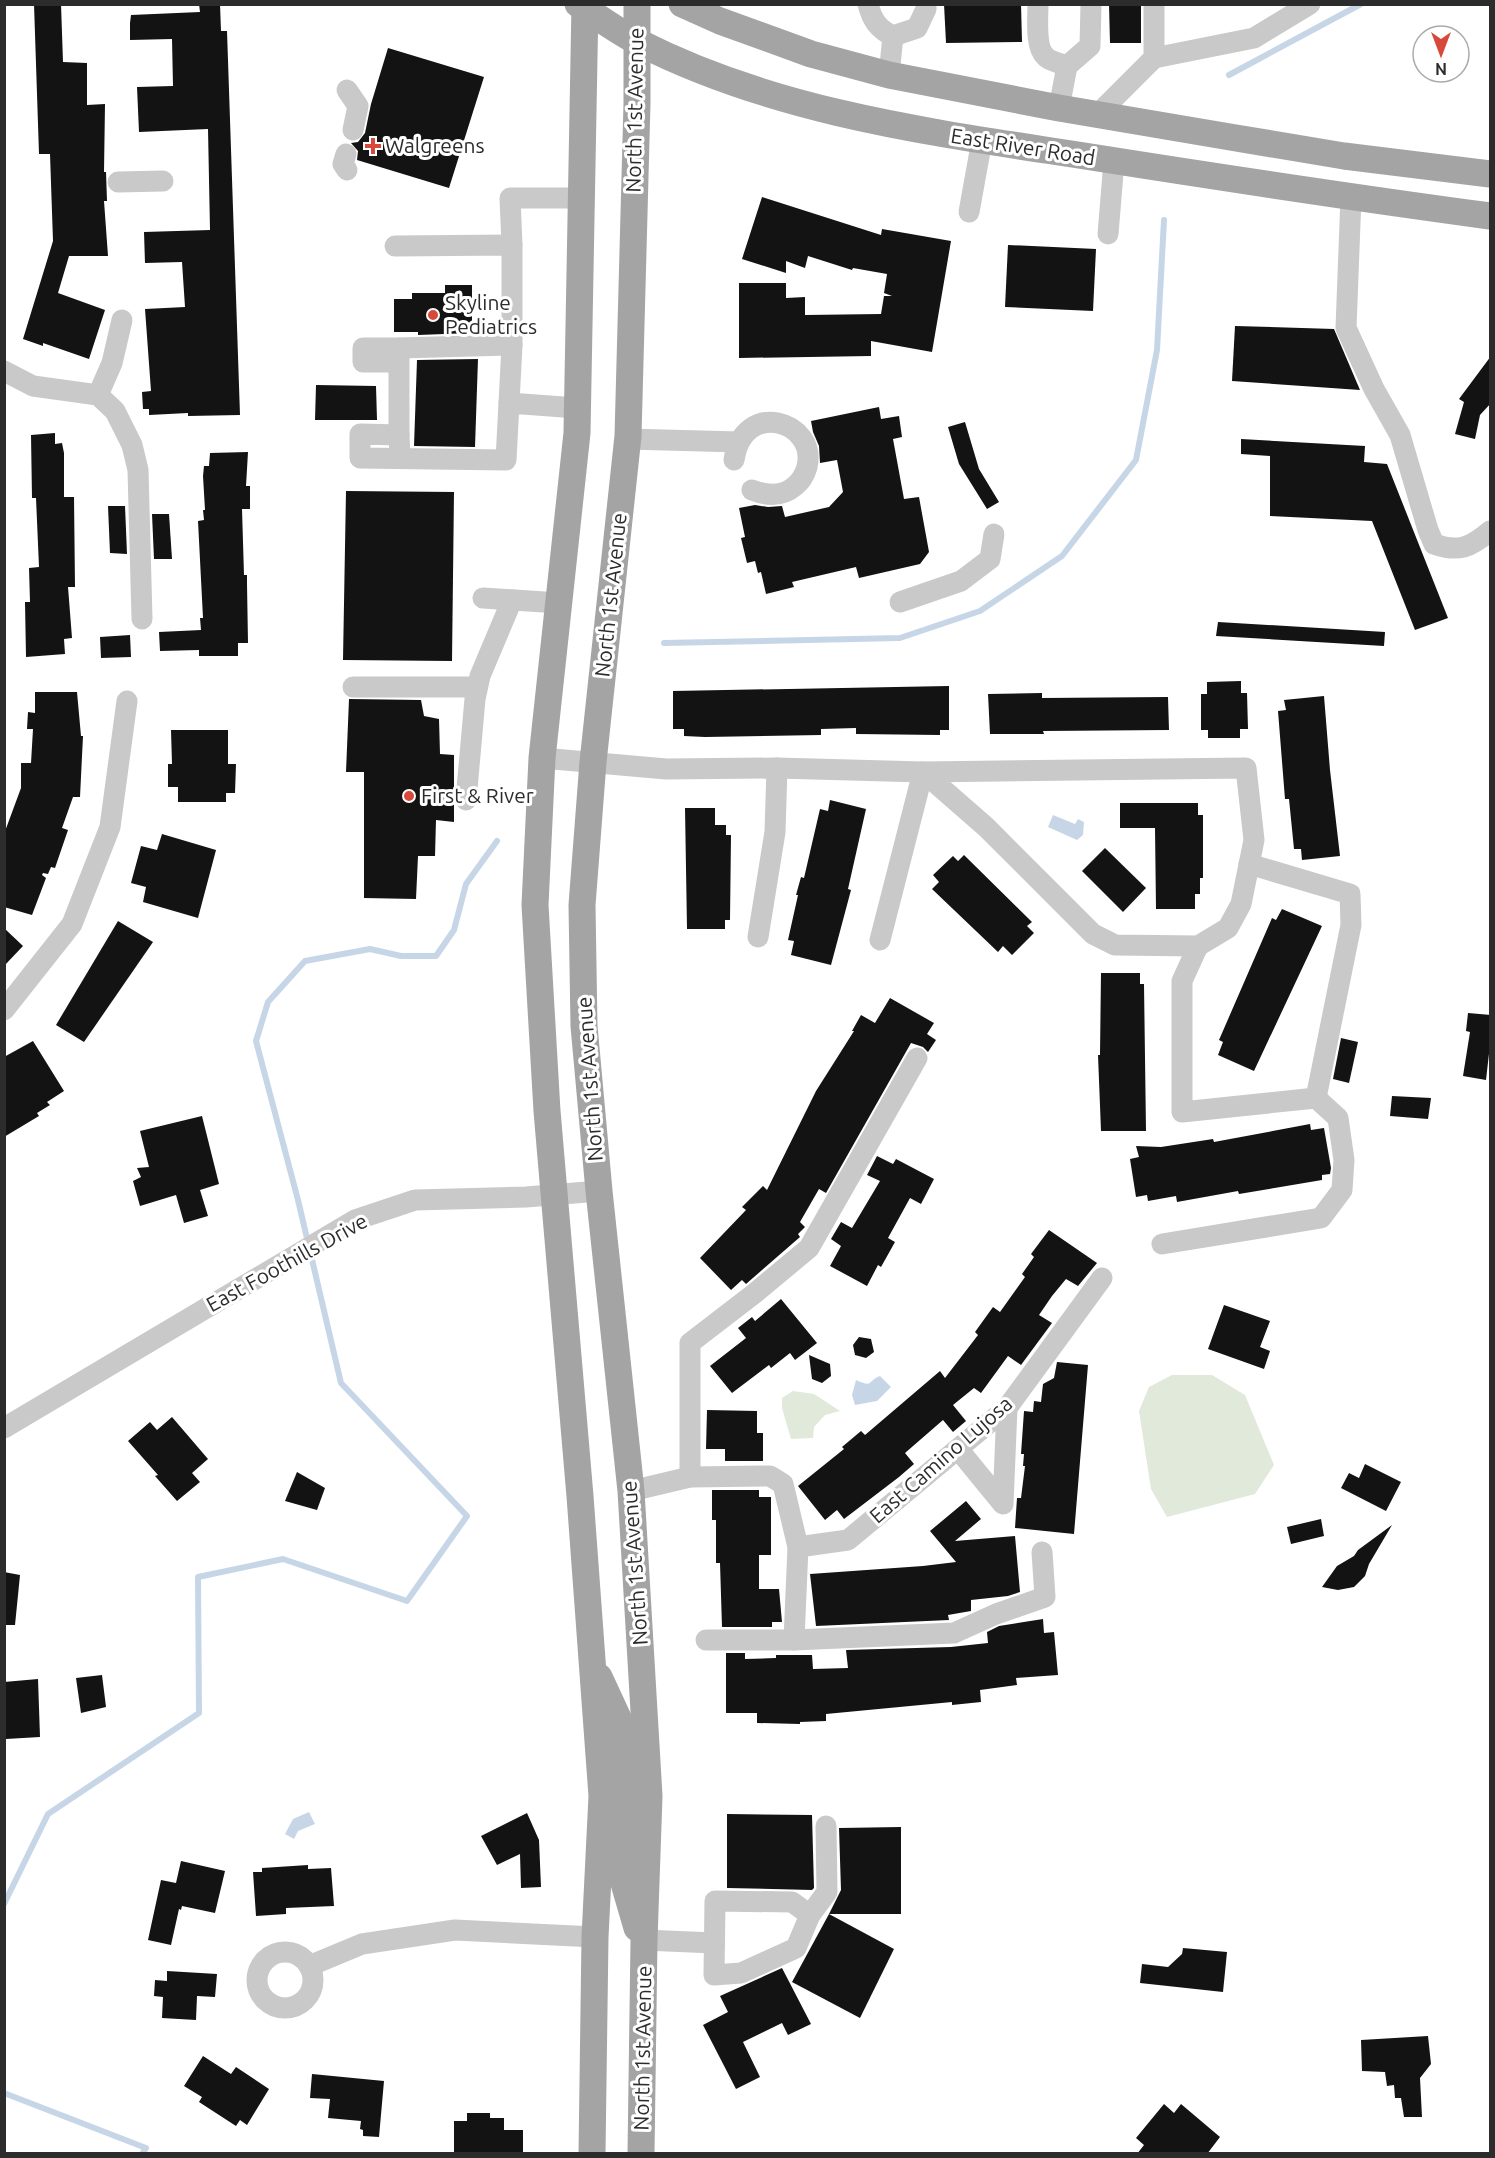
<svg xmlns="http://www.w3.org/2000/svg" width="1495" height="2158" font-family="Ubuntu,sans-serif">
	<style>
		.green { fill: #e0e9da }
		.water { fill: #c7d6e7 }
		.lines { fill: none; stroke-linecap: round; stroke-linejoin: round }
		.stream { stroke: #c7d6e7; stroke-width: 6 }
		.building { fill: #131313 }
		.minor { stroke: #c9c9c9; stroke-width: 21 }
		.major { stroke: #a4a4a4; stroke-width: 27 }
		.poi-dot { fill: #d6493b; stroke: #fff; stroke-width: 2 }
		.labels { text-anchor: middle; stroke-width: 6; stroke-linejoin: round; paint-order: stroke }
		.street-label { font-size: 21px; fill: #2c2c2c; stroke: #fff }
		.poi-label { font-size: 21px; fill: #2c2c2c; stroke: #fff; text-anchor: start }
	</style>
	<rect width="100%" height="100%" fill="#fff"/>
	<g class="green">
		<path d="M1172,1375H1212L1245,1395L1274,1465L1255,1494L1167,1517L1151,1489L1139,1411L1149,1387Z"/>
		<path d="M793,1391L814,1394L840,1411L825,1415L814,1427L813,1438L791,1439L782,1408V1398Z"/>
	</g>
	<g class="water">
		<path d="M1053,815L1075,824L1078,819L1084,822L1083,835L1077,840L1048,827Z"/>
		<path d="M880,1376L891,1387L877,1401L855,1405L852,1395L856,1380C874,1388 867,1381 880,1376Z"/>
		<path d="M309,1812L315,1824L298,1831L294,1839L285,1834L293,1819Z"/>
	</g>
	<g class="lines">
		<g class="stream">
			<path d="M1229,75L1361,4"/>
			<path d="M664,643L900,638L980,611L1062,556L1136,460L1157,350L1164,220"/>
			<path d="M4,1904L48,1814L199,1713L198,1577L283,1559L407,1601L467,1516L341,1383L298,1200L256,1041L268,1002L305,961L370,949L401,956H436L454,930L466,884L497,841"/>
			<path d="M4,2093L146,2148L142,2154"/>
		</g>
	</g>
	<g class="building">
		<path d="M34,4H61L63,62L87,63V105L105,104L104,172H106L107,201H104L108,256H69L58,293L105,310L89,359L43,343V346L23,339L53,241L50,154H39Z"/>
		<path d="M199,4H220L221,31H227L240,415L188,416V413L149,415V409H143L142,392L151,391L145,309L185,307L182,262L145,263L144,232L210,230L208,129L139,132L137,87L173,86L172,39L130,40V23L131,15L200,12Z"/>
		<path d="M944,4H1021L1022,42L946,43Z"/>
		<path d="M1109,4H1141V43H1110Z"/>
		<path d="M388,48L484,77L449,188L357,160L358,151L351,143L358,142L365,133L371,104Z"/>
		<path d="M762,197L881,235L882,229L951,241L932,352L871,341V356L739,358V283H786V298L805,297V315L881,314L884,296H892L884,293L887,274L853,268L852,270L808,256L805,268L786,261V273L742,259Z"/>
		<path d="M1008,245L1096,249L1093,311L1005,307Z"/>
		<path d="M445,285H472V333L418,335V332H394V299H412V293H445Z"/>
		<path d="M1235,326L1334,329L1360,390L1232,381Z"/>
		<path d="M1491,356V403L1480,415L1475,439L1455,434L1464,402L1459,399Z"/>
		<path d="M478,359L475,447L414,446L417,360Z"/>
		<path d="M316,385L376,386L377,420H315Z"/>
		<path d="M879,407L881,419L899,416L902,437L893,439L904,499L919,497L929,552L920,564L859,578L856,567L792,582L794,587L766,594L761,572L758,573L755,561L747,563L741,538L745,537L739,508L755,505L768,507L782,506L785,517L829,507L843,492L837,460L820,463L819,446L813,432L811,421Z"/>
		<path d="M965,422L979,469L999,502L987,509L959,464L948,427Z"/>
		<path d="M55,433V444L62,443L64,453V497H74L75,587H68L72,638L64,639L65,654L26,657L25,602H30L29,568L39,567L36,498H32L31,435Z"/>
		<path d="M1241,439L1365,446L1364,462L1387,464L1448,618L1415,630L1372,521L1270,516V456L1241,454Z"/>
		<path d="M248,452L246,486H250V509H242L244,575H247V584L248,643H238V656H199V650L160,651L159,632L201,630L200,618H203L198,521L204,520L203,510H205L203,476L204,466H209L210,453Z"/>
		<path d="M346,491L454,492L452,661L343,660Z"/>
		<path d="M108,506H125L127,554L110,553Z"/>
		<path d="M152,514H169L172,559H154Z"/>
		<path d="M1218,622L1385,632L1384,646L1216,636Z"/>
		<path d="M130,635L131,657L101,658L100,637Z"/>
		<path d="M1241,681V693H1247L1248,729H1240V738H1208V730H1201V694H1207V682Z"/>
		<path d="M949,686V730H940V735L856,734V728L821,729V735L705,737L684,736V729H673V691Z"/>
		<path d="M35,692H77L81,736H83L80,797H73L62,828L68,830L55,868L51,867L48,874L43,873L42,875L46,878L32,915L4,907V834L21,788V763H31L33,729H27L28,712L35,713Z"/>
		<path d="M1042,693V698L1168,697L1169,730L1043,731L1044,734H990L988,694Z"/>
		<path d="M1324,696L1330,770L1340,856L1302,860L1301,849H1294L1289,799H1285L1278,711L1286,710L1284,700Z"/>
		<path d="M349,699L421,700L424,716L439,719L440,754L454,755V822L436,820L435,856H418L416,899L364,898V772H346Z"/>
		<path d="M171,730H228V764H236L235,793H226V802H178V787H168V764H172Z"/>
		<path d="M830,800L866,809L848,889L851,890L831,965L791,955L794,941L788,940L798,895H796L801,877L804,878L820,809L828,811Z"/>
		<path d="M1120,803H1198V815H1203V878H1200V894H1195V909H1156L1155,828H1120Z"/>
		<path d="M685,808H715V825H726V835H731L730,920H725V929H687Z"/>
		<path d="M162,834L216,850L198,918L143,902L146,887L131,883L141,846L157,850Z"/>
		<path d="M1105,848L1146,888L1123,912L1082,871Z"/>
		<path d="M964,855L1032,922L1027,926L1034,933L1012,955L1003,946L998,952L932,889L939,882L933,875L953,856L958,861Z"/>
		<path d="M1282,909L1322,926L1254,1071L1218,1055L1223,1042L1219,1040L1272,918L1276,920Z"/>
		<path d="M118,921L153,942L84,1042L56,1025Z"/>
		<path d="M4,928L23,946L4,966Z"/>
		<path d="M1101,973H1140V984H1144L1146,1131H1101L1098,1055H1100Z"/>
		<path d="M890,998L934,1023L927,1034L936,1040L928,1052L923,1047L911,1043L826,1193L819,1189L800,1222L805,1227L798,1234L800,1237L746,1284L742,1280L731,1290L700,1258L746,1210L742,1207L763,1186L767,1190L816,1091L854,1031H852L861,1015L875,1023Z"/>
		<path d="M1468,1013L1491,1015V1036L1486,1080L1463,1076L1470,1032L1466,1031Z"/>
		<path d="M1341,1038L1358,1042L1349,1083L1333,1079Z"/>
		<path d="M33,1041L64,1091L47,1102L50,1105L37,1113L39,1116L4,1137V1057Z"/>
		<path d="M1392,1096L1431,1098L1428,1119L1390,1116Z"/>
		<path d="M202,1116L219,1184L200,1190L208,1216L184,1223L176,1195L140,1206L133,1181L141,1177L137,1168L149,1167L140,1131Z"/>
		<path d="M1310,1124L1311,1130L1324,1128L1331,1168L1330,1174L1322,1175V1180L1239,1194L1238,1191L1177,1202L1176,1196L1148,1201L1147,1195L1136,1197L1130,1159L1139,1157L1136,1146L1161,1147L1213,1139L1214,1142Z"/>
		<path d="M877,1156L893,1164L896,1159L934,1179L921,1204L910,1198L888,1238L895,1242L881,1267L878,1265L867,1286L830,1266L841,1246L831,1239L841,1222L852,1228L880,1181L867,1175Z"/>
		<path d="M1049,1230L1097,1263L1078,1286L1066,1279L1052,1296L1039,1315L1052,1323L1021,1365L1008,1356L981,1393L974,1388L953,1405L966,1421L953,1432L943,1420L905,1453L914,1464L899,1477L844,1519L837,1510L825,1520L798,1486L844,1449L842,1447L861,1431L865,1435L940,1371L945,1378L978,1335L975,1332L993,1307L1000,1312L1025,1277L1022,1274L1034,1257L1031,1254Z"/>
		<path d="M781,1299L817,1343L795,1360L790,1353L771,1368L769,1365L732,1393L710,1366L746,1338L738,1328L752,1317L755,1321Z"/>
		<path d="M1224,1305L1270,1321L1260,1347L1270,1351L1264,1369L1208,1349Z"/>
		<path d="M859,1337L871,1339L874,1352L866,1358L855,1355L853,1345Z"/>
		<path d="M809,1355L830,1364L831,1376L822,1383L812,1379Z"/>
		<path d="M1057,1362L1088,1365L1074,1534L1015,1528L1017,1498H1021L1025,1466H1023L1024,1454H1021L1024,1411L1033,1412L1034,1401L1041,1402L1043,1384L1054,1378Z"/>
		<path d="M707,1410L757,1411V1433H763V1461H725V1449H706Z"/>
		<path d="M172,1417L208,1459L192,1473L200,1482L177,1501L155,1476L158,1475L128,1441L150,1422L157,1430Z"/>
		<path d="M1365,1464L1401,1482L1386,1511L1341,1488L1349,1473L1359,1478Z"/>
		<path d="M297,1472L325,1488L317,1510L285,1501Z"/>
		<path d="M712,1490H759V1497H771V1555H759V1589H779L782,1622H772V1627H722L720,1563H716V1520H712Z"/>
		<path d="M966,1501L981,1519L955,1541L1015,1536L1020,1592L1008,1596L971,1600V1611L948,1615L949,1620L816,1626L810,1574L923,1566L956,1562L930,1531Z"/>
		<path d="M1321,1519L1324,1536L1291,1544L1287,1527Z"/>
		<path d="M1392,1525L1369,1564L1365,1576L1354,1587L1338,1590L1322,1587L1337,1566L1354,1556L1358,1550Z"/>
		<path d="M4,1572L20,1575L15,1625H4Z"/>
		<path d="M1043,1619L1044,1633L1054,1632L1058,1675L1016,1678L1017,1685L980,1690L981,1702L952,1705V1702L826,1714V1721L800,1722V1724L757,1723V1713H726V1653H745V1659L776,1658V1655H812L813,1669L848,1668L846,1650L951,1647L988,1643L987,1632L999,1626Z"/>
		<path d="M102,1675L106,1707L81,1713L76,1678Z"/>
		<path d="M38,1679L40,1737L6,1739L4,1682Z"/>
		<path d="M527,1813L539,1840L541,1887L521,1888L520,1854L497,1865L481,1836Z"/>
		<path d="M727,1814L812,1815L814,1888L812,1890L727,1888Z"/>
		<path d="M901,1827V1914H829L841,1890L839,1828Z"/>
		<path d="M181,1861L225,1871L215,1913L182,1906L181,1910L179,1909L171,1945L148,1940L161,1880L176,1883Z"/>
		<path d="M308,1865V1869L331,1868L334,1906L286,1908V1914L256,1916L253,1872H262V1868Z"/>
		<path d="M829,1914L894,1949L860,2018L792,1982Z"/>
		<path d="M1183,1948L1227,1952L1223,1992L1140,1983L1142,1964L1168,1967L1182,1954Z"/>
		<path d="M782,1968L811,2024L788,2035L782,2023L743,2042L760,2077L736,2089L703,2025L728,2012L720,1996Z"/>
		<path d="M167,1971L217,1974L215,1997L197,1996L196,2020L162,2018L163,1997L154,1996L155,1980L167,1981Z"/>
		<path d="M1428,2036L1431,2064L1420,2078L1422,2117H1404L1401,2098H1395L1394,2085L1387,2086L1385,2072L1362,2071L1361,2040Z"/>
		<path d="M203,2056L231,2074L236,2067L269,2089L247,2125L240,2120L236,2126L199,2102L202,2097L184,2086Z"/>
		<path d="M312,2074L384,2081L379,2137L363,2136V2130L360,2129L361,2121L328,2118L330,2099L310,2098Z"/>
		<path d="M1164,2104L1174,2113L1181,2104L1220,2137L1207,2154H1137L1144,2145L1136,2138Z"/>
		<path d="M467,2113H490V2118H504V2130H523V2154H454V2121H467Z"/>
	</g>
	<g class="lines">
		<g class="minor">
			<path d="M868,4C872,20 878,29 893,36L917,28L926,9V4"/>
			<path d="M1038,4C1038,17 1035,47 1045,56C1049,61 1060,63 1067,66"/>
			<path d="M1154,58L1254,38L1310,4"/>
			<path d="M889,75L893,36"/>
			<path d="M347,90L358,106L353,130"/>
			<path d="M1059,108L1067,66L1090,46L1091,4"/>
			<path d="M1097,115L1154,58V4"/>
			<path d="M346,154L343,164L347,170"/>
			<path d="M118,182L163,181"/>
			<path d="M1351,197L1346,328L1374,389L1400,435L1428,530L1434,544C1459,553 1471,547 1490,531"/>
			<path d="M969,212L982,140"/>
			<path d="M1108,234L1114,161"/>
			<path d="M512,245L510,198H581"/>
			<path d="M395,246L512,245V345"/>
			<path d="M399,348L512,345L509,403"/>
			<path d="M399,362V348H363V362H399V435"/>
			<path d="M4,371L33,386L98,395L115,411L132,445L138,470L142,619"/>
			<path d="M98,395L112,363L122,320"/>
			<path d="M627,439L739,442"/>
			<path d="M400,458L399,435L360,434V458L506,460L509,403L577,408"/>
			<path d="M734,460C743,398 818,421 807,467C805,474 801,481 795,486C782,497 767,496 752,490"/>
			<path d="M483,598L559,603"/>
			<path d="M900,602L961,581L990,559L994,534"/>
			<path d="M353,687H477"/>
			<path d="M542,758L666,769L777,768L923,772L1246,768L1254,840L1241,904L1228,928L1198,946L1115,945L1093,934L986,827L923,772"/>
			<path d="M466,800L475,699L480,676L512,600"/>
			<path d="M1249,864L1350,894L1351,925L1316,1098"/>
			<path d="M758,937L775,832L777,768"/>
			<path d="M880,940L923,772"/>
			<path d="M4,1010L72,924L110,827L127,701"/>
			<path d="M1162,1244L1321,1218L1342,1190L1344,1160L1338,1118L1316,1098L1182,1112V981L1198,946"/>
			<path d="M4,1428L355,1220L415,1200L526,1197L599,1191"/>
			<path d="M958,1449L1003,1504L1007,1408"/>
			<path d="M690,1477V1343L755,1293L809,1248L917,1058"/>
			<path d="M631,1491L690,1477L770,1476L783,1484L798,1547L794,1640"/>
			<path d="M798,1547L848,1540L1007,1408L1102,1278"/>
			<path d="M706,1640H794L954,1633L996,1614L1045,1597L1042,1552"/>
			<path d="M715,1901L792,1902L810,1915L796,1948L741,1973L714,1975Z"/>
			<path d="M810,1915L827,1892L826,1826"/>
			<path d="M644,1940L714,1943"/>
			<circle cx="285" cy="1980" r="28"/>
			<path d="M309,1966L362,1944L455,1930L595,1937"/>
		</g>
		<g class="major">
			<path d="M578,4C598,17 617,31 638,42C779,114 937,133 1091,157C1224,178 1357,198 1490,216"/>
			<path d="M585,4L577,433L542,758L535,905L547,1111L580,1496L602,1796L595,1937L592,2154"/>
			<path d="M637,4V103L628,436L593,762L582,905L584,1026L599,1191L631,1491L649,1796L644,1940L641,2154"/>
			<path d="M682,4L720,21L811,54L889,75L1059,108L1236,138L1344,156L1490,174"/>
			<path d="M599,1677L624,1731L621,1873L637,1928"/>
		</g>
	</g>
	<g class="poi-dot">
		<path d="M370 137h6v6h6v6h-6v6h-6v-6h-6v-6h6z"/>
		<circle cx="433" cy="315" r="6"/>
		<circle cx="409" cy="796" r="6"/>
	</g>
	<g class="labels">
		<g class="street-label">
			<text transform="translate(635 110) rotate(-89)" y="7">North 1st Avenue</text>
			<text transform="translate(1023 147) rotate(9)" y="7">East River Road</text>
			<text transform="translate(611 595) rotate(-84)" y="7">North 1st Avenue</text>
			<text transform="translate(590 1079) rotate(-94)" y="7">North 1st Avenue</text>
			<text transform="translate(287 1263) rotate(-29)" y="7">East Foothills Drive</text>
			<text transform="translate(941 1460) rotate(-41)" y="7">East Camino Lujosa</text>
			<text transform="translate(635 1563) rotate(-94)" y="7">North 1st Avenue</text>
			<text transform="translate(643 2048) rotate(-89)" y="7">North 1st Avenue</text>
		</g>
		<g class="poi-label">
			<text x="385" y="153">Walgreens</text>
			<text x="445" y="310">Skyline<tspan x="445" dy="24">Pediatrics</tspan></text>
			<text x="421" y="803">First &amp; River</text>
		</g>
	</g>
	<rect width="1495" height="2158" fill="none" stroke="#2c2c2c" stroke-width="12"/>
	<g transform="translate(1441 54) rotate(180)"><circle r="28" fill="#ffffff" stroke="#ababab" stroke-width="1.5"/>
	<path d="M0-4.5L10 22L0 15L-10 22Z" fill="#d6493b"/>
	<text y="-9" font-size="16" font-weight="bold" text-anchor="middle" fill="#2c2c2c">N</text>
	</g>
</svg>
